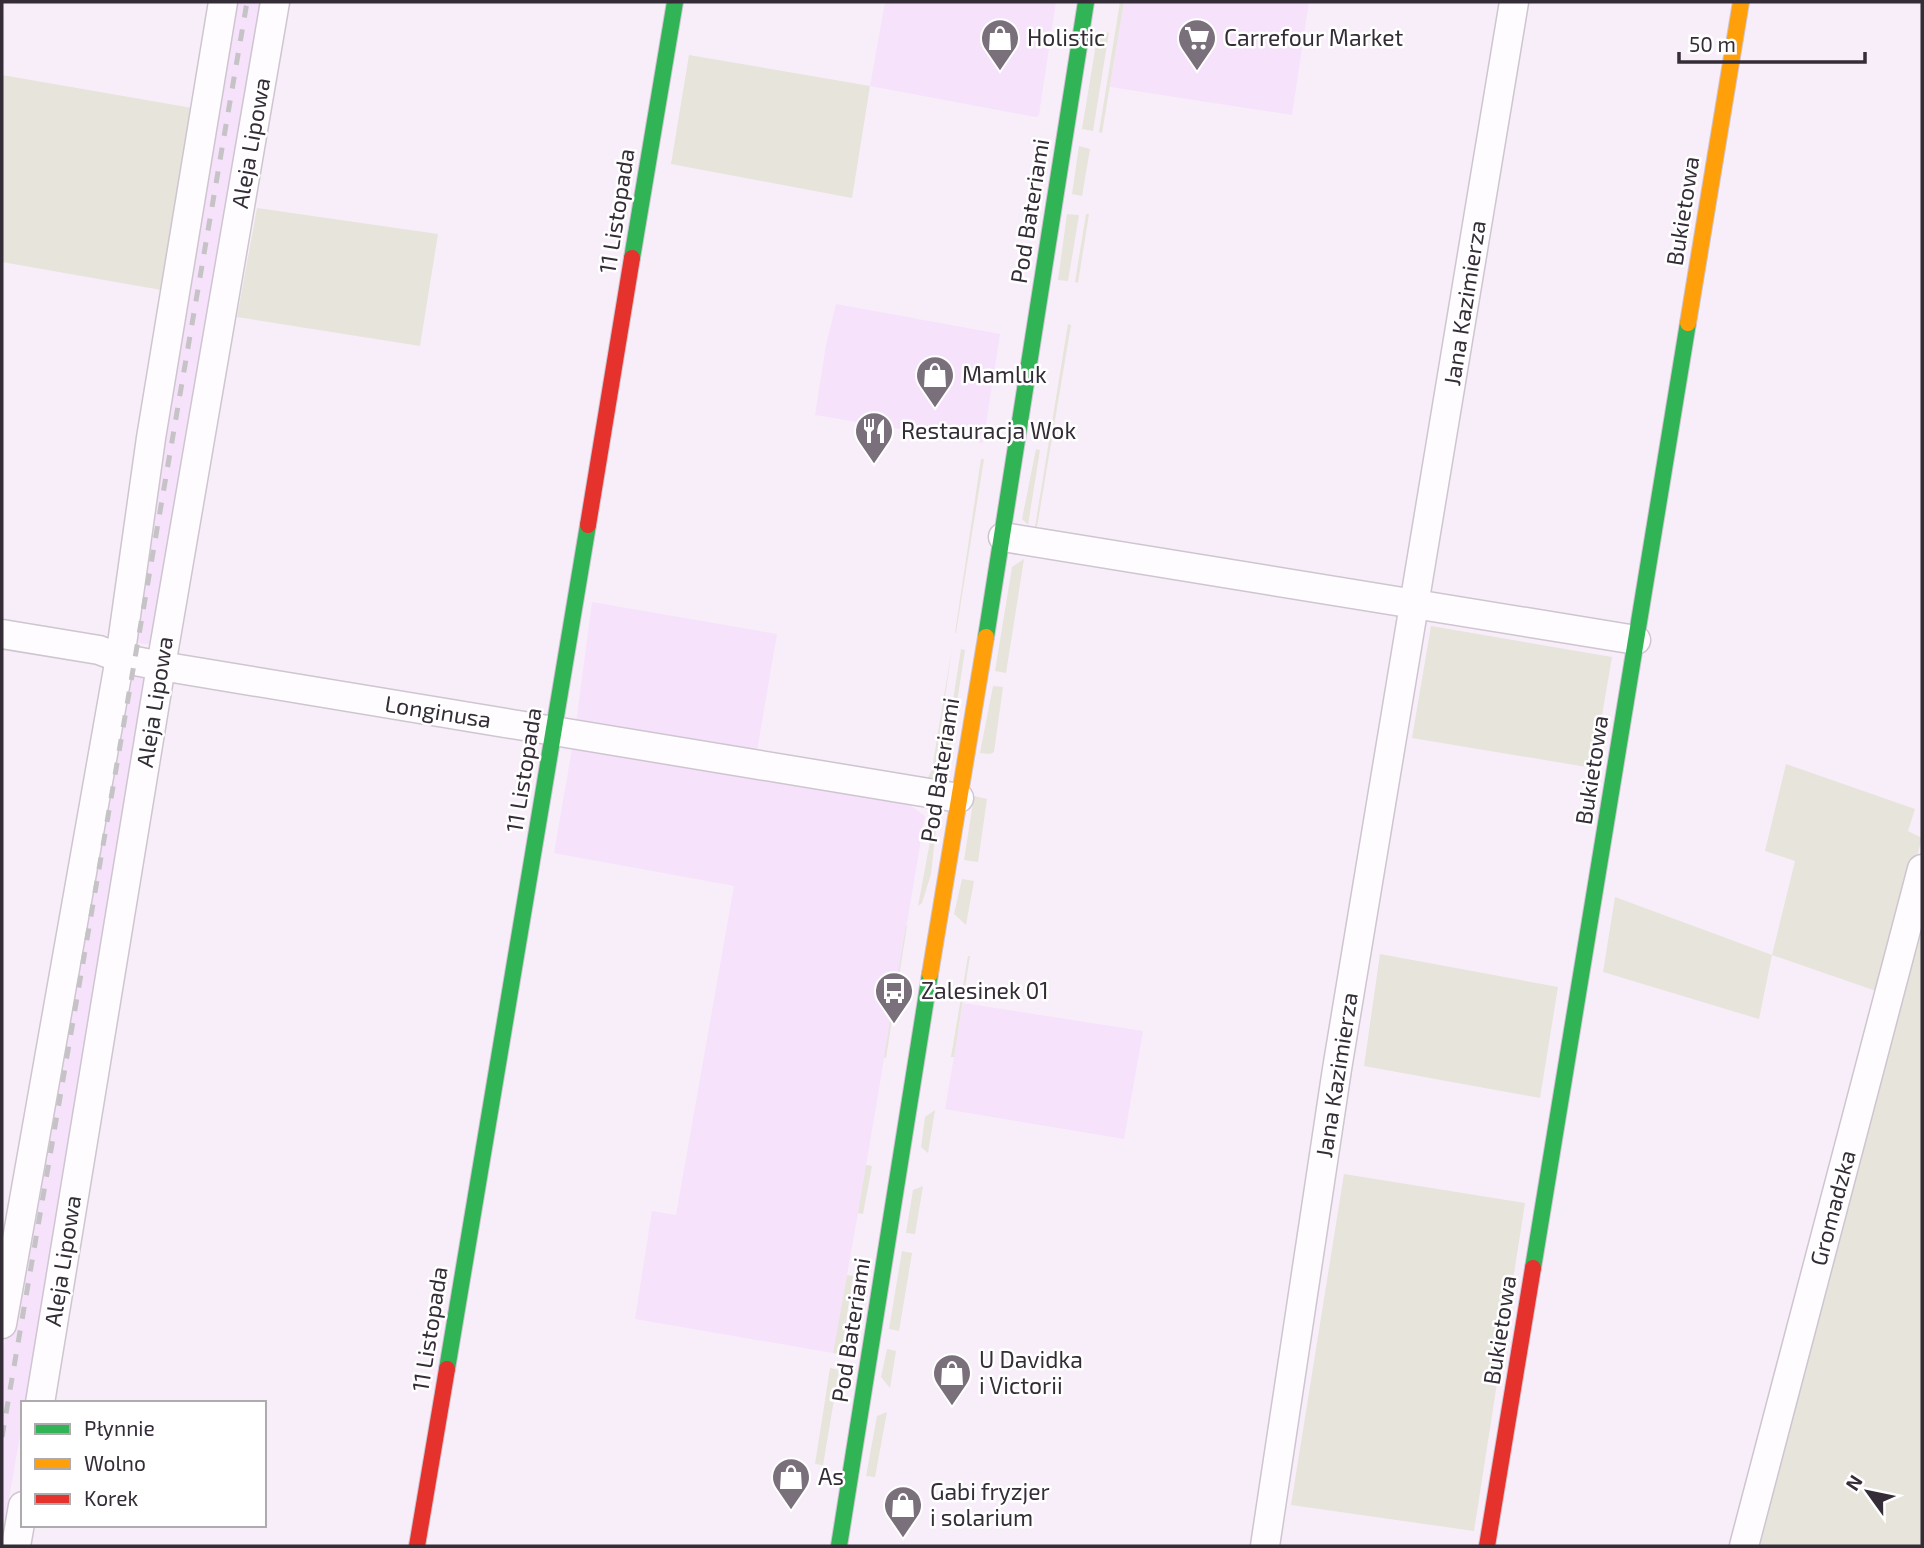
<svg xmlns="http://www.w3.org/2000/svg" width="1924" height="1548" font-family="'Exo 2',sans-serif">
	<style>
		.built { fill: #f6e2fa }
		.green { fill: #e6e4db }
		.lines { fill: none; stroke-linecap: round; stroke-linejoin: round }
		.street-casing { stroke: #cec5d0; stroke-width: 31 }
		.fast-casing { stroke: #cec5d0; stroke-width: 18 }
		.slow-casing { stroke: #cec5d0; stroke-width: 18 }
		.jam-casing { stroke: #cec5d0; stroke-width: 18 }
		.street { stroke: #fefcfe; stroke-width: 28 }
		.fast { stroke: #30b455; stroke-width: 16 }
		.slow { stroke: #ff9f0a; stroke-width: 16 }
		.jam { stroke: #e5322d; stroke-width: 16 }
		.rail { stroke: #c5c3c5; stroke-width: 5; stroke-dasharray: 12 12; stroke-linecap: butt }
		.labels { text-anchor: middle; stroke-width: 5; stroke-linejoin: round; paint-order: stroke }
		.poi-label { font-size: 23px; fill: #342c36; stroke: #fff; text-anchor: start }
		.street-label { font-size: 23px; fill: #342c36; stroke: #fff }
	</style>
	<rect width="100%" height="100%" fill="#f8eefa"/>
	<g class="built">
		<path d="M234,2H265L155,645L127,642Z"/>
		<path d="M885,2H1056L1039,115L1036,117L870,86Z"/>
		<path d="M1124,2H1309L1292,115L1110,87Z"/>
		<path d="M836,304L1000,334L983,443L815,415L826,345Z"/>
		<path d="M592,602L777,634L757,751L576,723Z"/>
		<path d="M124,669L152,673L25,1403H23V1418L2,1539V1357Z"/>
		<path d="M572,749L910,805L925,816L858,1213L833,1353L635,1319L652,1211L676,1215L734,886L554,853Z"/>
		<path d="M963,1003L1143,1031L1124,1139L945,1109Z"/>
	</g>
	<g class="green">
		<path d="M1120,2H1124L1102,133L1099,132Z"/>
		<path d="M1109,32L1093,131L1082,129L1097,38Z"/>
		<path d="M689,55L870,86L852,198L671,164Z"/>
		<path d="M2,75L198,109L167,291L2,262Z"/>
		<path d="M1079,146L1090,149L1082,196L1072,194Z"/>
		<path d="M257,208L438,234L420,346L237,317Z"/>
		<path d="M1067,214L1079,215L1068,281L1058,280Z"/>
		<path d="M1086,214H1089L1078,283L1075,282Z"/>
		<path d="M1068,324L1071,325L1037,527H1035Z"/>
		<path d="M1036,449L1040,450L1028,525L1022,519Z"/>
		<path d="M981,459H984L956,633H955Z"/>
		<path d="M1024,559L1006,673L995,671L1012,567Z"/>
		<path d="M1431,626L1612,657L1593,768L1412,738Z"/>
		<path d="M952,648L933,783L926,782L932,769Z"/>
		<path d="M961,649L965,650L950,748L946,745Z"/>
		<path d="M993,686L1003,687L994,752L990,754L980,753Z"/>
		<path d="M1786,764L1915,809L1908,831L1922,838L1879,992L1772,955L1759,1019L1603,972L1615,897L1772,955L1795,861L1765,851Z"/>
		<path d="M974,796L987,799L978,862L964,860Z"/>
		<path d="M935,815L937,819L931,874L922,903L918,906Z"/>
		<path d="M962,879L974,881L966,925L954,914Z"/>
		<path d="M1922,917V1546H1754Z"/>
		<path d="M906,926H907L886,1058L884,1057Z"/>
		<path d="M1380,954L1558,987L1540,1098L1364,1066Z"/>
		<path d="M968,956H970L954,1057H951Z"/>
		<path d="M935,1110L928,1153L921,1147L925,1117Z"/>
		<path d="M866,1165L872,1166L863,1214L858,1213Z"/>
		<path d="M1344,1174L1525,1203L1474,1531L1291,1505Z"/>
		<path d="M923,1186L915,1234L906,1233L913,1190Z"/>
		<path d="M902,1251L912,1253L899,1331L889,1329Z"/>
		<path d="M847,1275L853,1276L841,1354L833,1353Z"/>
		<path d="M887,1349L896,1351L890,1388L881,1377Z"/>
		<path d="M830,1368L839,1370L823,1465L815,1464Z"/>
		<path d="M887,1412L875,1477L866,1476L877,1416Z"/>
	</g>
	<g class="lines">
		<defs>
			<g id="street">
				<path d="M1003,537L1636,640"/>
				<path d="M2,634L99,650L120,658L161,666L959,798"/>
				<path d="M2,1324L120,658L151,438L223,2"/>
				<path d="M40,1403L161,666L275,2"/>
				<path d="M16,1546L23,1506"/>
				<path d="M1265,1546L1337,1069L1514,2"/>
				<path d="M1744,1546L1922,869"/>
			</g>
			<g id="fast">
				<path d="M632,258L675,2"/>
				<path d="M986,637L1086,2"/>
				<path d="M1533,1268L1688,323"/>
				<path d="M447,1369L588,525"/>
				<path d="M839,1546L930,974"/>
			</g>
			<g id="slow">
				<path d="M1688,323L1741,2"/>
				<path d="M930,974L986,637"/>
			</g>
			<g id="jam">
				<path d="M588,525L632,258"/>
				<path d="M417,1546L447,1369"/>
				<path d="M1487,1546L1533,1268"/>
			</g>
		</defs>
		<use href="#street" class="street-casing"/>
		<use href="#fast" class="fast-casing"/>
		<use href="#slow" class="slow-casing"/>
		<use href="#jam" class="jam-casing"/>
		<use href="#street" class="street"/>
		<use href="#fast" class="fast"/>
		<use href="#slow" class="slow"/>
		<use href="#jam" class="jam"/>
		<path class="rail" d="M2,1437L247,2"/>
	</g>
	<defs>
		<symbol id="shop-pin" viewBox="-11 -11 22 30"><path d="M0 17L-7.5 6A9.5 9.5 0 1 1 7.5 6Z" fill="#79707b" stroke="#fff"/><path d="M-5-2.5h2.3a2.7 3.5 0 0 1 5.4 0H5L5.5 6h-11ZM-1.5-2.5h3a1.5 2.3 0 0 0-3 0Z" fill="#fff"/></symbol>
		<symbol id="supermarket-pin" viewBox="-11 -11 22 30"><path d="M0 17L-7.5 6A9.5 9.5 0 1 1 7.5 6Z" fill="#79707b" stroke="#fff"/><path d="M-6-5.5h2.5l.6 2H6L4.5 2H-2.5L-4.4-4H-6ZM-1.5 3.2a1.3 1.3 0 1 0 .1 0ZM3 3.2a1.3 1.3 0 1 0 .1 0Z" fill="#fff"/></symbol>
		<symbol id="restaurant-pin" viewBox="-11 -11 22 30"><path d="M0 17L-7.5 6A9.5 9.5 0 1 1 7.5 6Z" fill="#79707b" stroke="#fff"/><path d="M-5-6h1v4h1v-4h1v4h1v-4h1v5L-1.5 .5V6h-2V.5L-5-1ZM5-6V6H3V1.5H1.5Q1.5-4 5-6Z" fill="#fff"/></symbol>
		<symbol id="bus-pin" viewBox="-11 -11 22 30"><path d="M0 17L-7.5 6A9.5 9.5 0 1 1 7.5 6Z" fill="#79707b" stroke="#fff"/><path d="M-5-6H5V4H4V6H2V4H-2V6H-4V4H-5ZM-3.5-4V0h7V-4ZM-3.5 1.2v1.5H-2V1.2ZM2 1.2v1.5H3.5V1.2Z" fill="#fff"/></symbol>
	</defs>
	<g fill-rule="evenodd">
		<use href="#shop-pin" x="978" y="16" width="44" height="60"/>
		<use href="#supermarket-pin" x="1175" y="16" width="44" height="60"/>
		<use href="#shop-pin" x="913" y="353" width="44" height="60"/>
		<use href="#restaurant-pin" x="852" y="409" width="44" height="60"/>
		<use href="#bus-pin" x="872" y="969" width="44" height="60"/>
		<use href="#shop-pin" x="930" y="1351" width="44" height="60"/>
		<use href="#shop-pin" x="769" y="1455" width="44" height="60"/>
		<use href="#shop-pin" x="881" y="1483" width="44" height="60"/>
	</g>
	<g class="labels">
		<g class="poi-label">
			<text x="1027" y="46">Holistic</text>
			<text x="1224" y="46">Carrefour Market</text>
			<text x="962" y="383">Mamluk</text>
			<text x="901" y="439">Restauracja Wok</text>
			<text x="921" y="999">Zalesinek 01</text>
			<text x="979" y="1368">U Davidka<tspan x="979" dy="26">i Victorii</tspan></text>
			<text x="818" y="1485">As</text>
			<text x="930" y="1500">Gabi fryzjer<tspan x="930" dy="26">i solarium</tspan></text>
		</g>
		<g class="street-label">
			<text transform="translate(251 143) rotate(-80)" y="8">Aleja Lipowa</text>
			<text transform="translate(617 211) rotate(-81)" y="8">11 Listopada</text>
			<text transform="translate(1030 211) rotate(-81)" y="8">Pod Bateriami</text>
			<text transform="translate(1683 211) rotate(-81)" y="8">Bukietowa</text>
			<text transform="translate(1465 303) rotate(-81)" y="8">Jana Kazimierza</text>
			<text transform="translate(155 702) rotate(-81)" y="8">Aleja Lipowa</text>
			<text transform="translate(438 712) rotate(9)" y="8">Longinusa</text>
			<text transform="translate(524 770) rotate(-81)" y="8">11 Listopada</text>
			<text transform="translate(940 770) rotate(-81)" y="8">Pod Bateriami</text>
			<text transform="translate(1592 770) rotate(-81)" y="8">Bukietowa</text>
			<text transform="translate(1337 1075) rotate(-81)" y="8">Jana Kazimierza</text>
			<text transform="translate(1833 1208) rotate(-75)" y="8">Gromadzka</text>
			<text transform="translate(63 1261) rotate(-81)" y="8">Aleja Lipowa</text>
			<text transform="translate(430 1329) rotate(-81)" y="8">11 Listopada</text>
			<text transform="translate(851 1330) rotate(-81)" y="8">Pod Bateriami</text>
			<text transform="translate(1500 1330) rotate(-81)" y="8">Bukietowa</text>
		</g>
	</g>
	<rect width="1924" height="1548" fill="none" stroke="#342c36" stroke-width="7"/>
	<rect x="21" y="1401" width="245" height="126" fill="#ffffff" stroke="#aeabaf" stroke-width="2"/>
	<rect x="35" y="1424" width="35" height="10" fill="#30b455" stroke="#aeabaf" stroke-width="2"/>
	<text x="84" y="1436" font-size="21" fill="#342c36">Płynnie</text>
	<rect x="35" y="1459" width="35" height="10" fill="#ff9f0a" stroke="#aeabaf" stroke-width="2"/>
	<text x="84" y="1471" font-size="21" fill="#342c36">Wolno</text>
	<rect x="35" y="1494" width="35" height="10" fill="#e5322d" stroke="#aeabaf" stroke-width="2"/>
	<text x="84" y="1506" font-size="21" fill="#342c36">Korek</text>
	<g transform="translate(1868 1492) rotate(303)" stroke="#ffffff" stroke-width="5" paint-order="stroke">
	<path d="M0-5L12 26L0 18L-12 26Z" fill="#342c36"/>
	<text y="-10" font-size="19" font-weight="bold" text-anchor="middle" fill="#342c36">N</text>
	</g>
	<path d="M1679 52v10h186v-10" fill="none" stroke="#342c36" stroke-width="3.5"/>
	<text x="1689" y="52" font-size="21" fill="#342c36" stroke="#ffffff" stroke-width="5" paint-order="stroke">50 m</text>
</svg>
